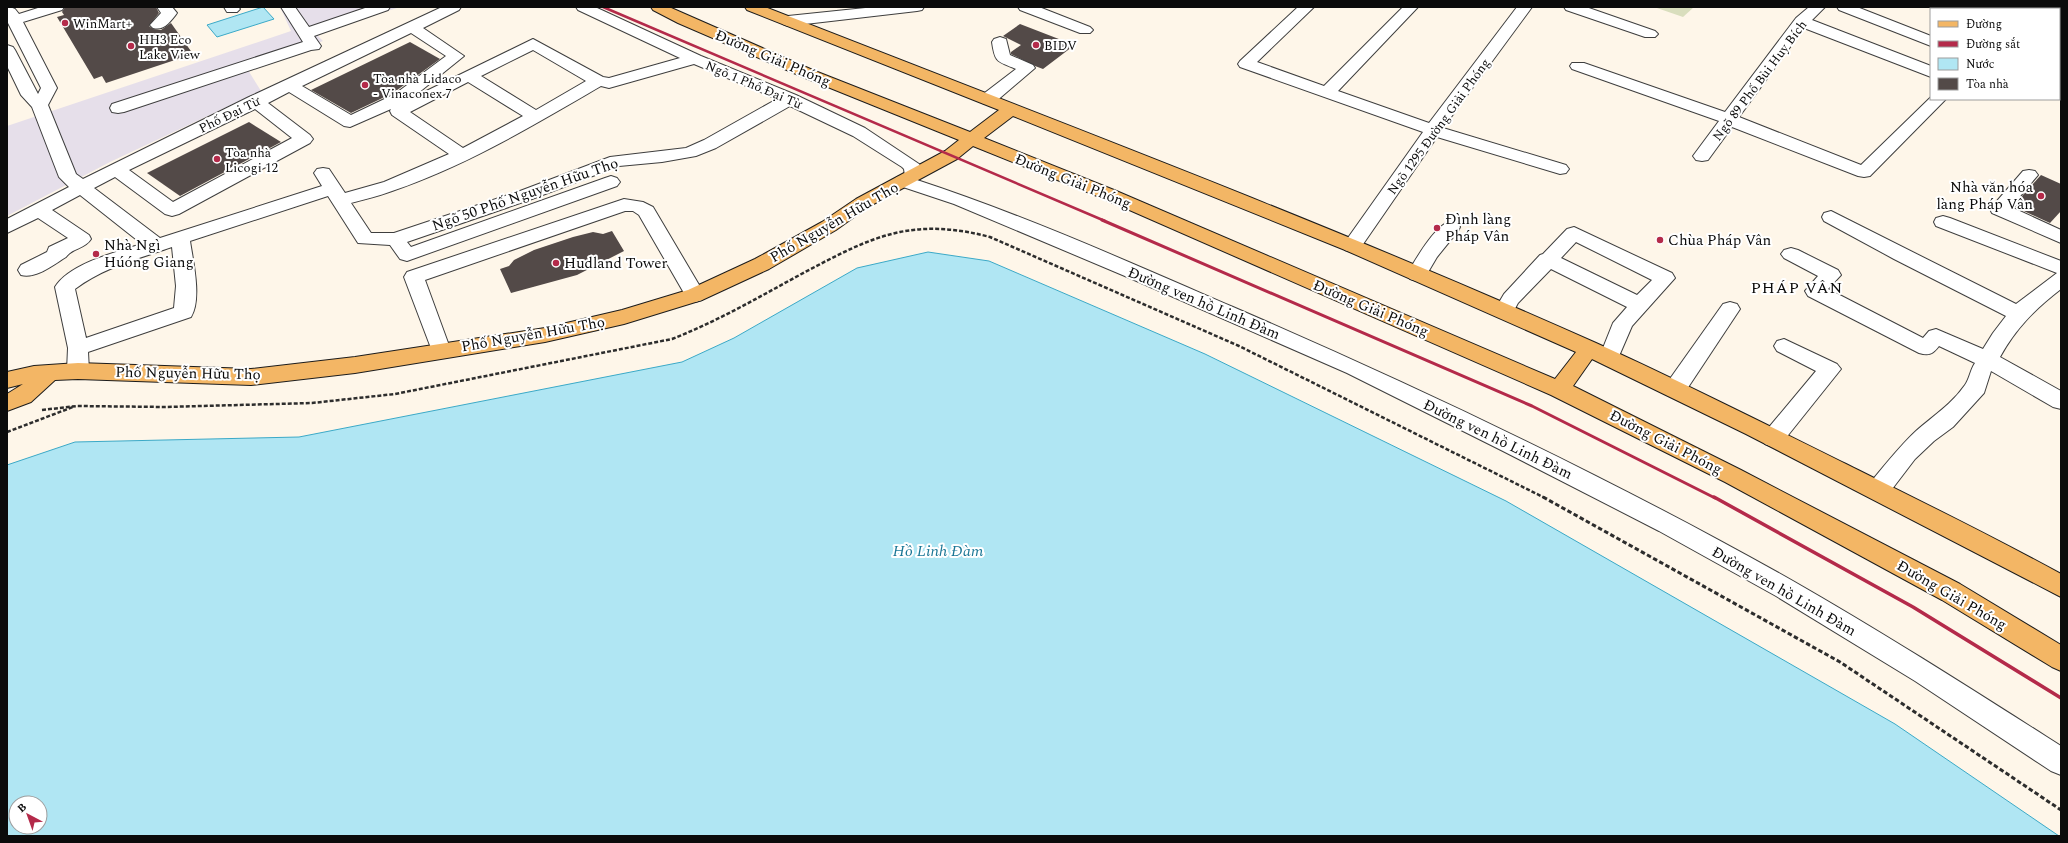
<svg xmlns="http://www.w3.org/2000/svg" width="2068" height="843" font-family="Spectral,serif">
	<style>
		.industrial { fill: #e6dfea }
		.cemetery { fill: #d9debd }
		.water { fill: #b0e6f3; stroke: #3ba9c7; fill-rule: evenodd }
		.building { fill: #534a48 }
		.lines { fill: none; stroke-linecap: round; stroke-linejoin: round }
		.minor-casing { stroke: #3e3e3e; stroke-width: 2 }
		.major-casing { stroke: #1c1c1c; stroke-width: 2 }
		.path-far1 { stroke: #2d2d2d; stroke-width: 2.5; stroke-dasharray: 4 2; stroke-linecap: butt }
		.path { stroke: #2d2d2d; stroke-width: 3; stroke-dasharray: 4.5 2.5; stroke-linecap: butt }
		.minor { fill: #fff; fill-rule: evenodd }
		.major { fill: #f3b665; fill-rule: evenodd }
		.rail-far2 { stroke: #b42a4a; stroke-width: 2.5 }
		.rail-far1 { stroke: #b42a4a; stroke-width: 3 }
		.rail { stroke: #b42a4a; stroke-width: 3.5 }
		.poi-dot { fill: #b42a4a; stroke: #fff; stroke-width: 1.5 }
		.labels { text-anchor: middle; stroke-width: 4; stroke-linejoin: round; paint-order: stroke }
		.far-poi-label { font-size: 13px; fill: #0b0b0b; stroke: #fff; text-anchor: start }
		.far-street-label { font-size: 13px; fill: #0b0b0b; stroke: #fff }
		.street-label { font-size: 15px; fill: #0b0b0b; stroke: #fff }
		.poi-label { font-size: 15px; fill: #0b0b0b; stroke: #fff; text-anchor: start }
		.neighbourhood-label { font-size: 16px; letter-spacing: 1px; fill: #0b0b0b; stroke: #fff }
		.water-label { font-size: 16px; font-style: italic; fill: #1b7796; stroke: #fff }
	</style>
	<rect width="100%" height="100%" fill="#fef6e9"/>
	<path class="industrial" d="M280,7H400L316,34L323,41L248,70L261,91L110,162L7,216V126L291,31Z"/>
	<path class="cemetery" d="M1654,7H1694L1683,17Z"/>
	<g class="water">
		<path d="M263,7L274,19L217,37L207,25Z"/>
		<path d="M928,252L989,261L1205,354L1506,501L1895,724L2059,836H7V465L75,442L299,437L682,362L734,338L857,268ZM16,803H40V827H16Z"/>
	</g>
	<g class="building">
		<path d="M65,7H156L159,13L149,26L153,29L161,30L171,23L193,54L106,83L102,76L94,79L57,17L64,15L62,12Z"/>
		<path d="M1020,24L1064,41L1061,43L1072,47L1043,69L1035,66L1011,54V52L1021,45L1003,36Z"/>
		<path d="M410,42L440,59L393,93L351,113L311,90Z"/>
		<path d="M249,122L281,142L180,196L147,173Z"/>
		<path d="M2041,175L2061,184V211L2050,223L2013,206Z"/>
		<path d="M612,231L624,251L577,275L511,293L500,269L509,266L514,260L534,250L573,237L593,232L603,234Z"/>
	</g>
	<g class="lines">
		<defs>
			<g id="minor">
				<path d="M10,7L15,9L19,14L41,7H64L62,10L23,22L57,88L48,105L76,174L83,179L249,97L442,7H461L459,10L423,28L464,56L412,98L533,39L603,77L609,78L680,58L578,10L576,7H595L701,56L796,95L865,128L919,164L922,168V175L917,180C1024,215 1129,262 1233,307C1423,389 1612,479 1793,581C1884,633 1973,690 2061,746V775L2051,771L1915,681L1776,596L1659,531L1503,451L1347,373L1132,279L954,204L897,185L894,181L897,177L905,176L904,169L902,167L853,136L790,106L716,148L696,156L662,162L619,166L532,199L407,242L411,247L605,178L611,176L617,178L620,182L617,186L407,261L400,259L390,245L358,243L328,196L190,241C193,261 202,299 191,317L88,352L89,371L85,376L78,379L71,376L67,371L68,348L55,287C70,263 117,252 142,244L80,195L52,210L89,235L91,239C85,249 72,248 66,257C53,265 36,279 21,275L18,270L21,265L47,252L49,247L68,238L38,218L7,233V219L69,187L59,177L32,107L21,95L7,66V45L13,47L15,50L38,94L41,88L7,21V8ZM411,33L446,56L395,94L351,115L302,86ZM533,50L586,81L536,110L481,76ZM694,64L777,99L704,140L686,148L610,157L520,191L394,233H371L351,203C365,199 379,196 392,191C466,166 534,125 601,86L609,88ZM468,82L523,116L463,148L410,112ZM289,92L344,126L350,127L391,109L390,111L392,115L449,154L384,182L345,193L329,169L323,168L317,169L314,173L322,186L160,238L94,188L115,177L165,214L172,216L179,214L310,143L313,139L310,135L268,103ZM255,109L292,138L173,202L129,170ZM172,247L176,286L174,308L86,338L75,289C104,267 138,259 172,247Z"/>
				<path d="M157,7H172L177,13C170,22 164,31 153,28L150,25L161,13Z"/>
				<path d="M224,7H238L240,9L237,12H227Z"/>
				<path d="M281,7H295L309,27L368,7H390L388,10L314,36L321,46L319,49L311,50L124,112L118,113L112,112L110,108L112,104L303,42Z"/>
				<path d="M875,7H924L922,10L917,11L788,26L783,24L780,21L783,18L788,16Z"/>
				<path d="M1018,7H1039L1090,27L1093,30L1090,33H1080L1020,10Z"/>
				<path d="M1298,7H1314L1257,62L1324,86L1403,7H1418L1338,91L1429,123L1517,7H1532L1443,128L1566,165L1569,169L1566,173L1560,174L1437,137L1359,250L1352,252L1345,250L1342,246L1345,242L1423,132L1240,67L1238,64L1240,61Z"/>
				<path d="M1564,7H1586L1655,31L1658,34L1655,37H1645L1566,10Z"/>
				<path d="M1809,7H1825L1812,20L1931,66V77L1804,28L1739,117L1861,165L1931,97V99H1946L1870,176L1864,177L1858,176L1732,127L1708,160L1702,161L1696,160L1693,156L1719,121L1572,69L1570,66L1572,63H1584L1725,112L1796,18Z"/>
				<path d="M1837,7H1857L1931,36V46L1839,10Z"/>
				<path d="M2050,7H2061V13L2059,12V9H2051Z"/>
				<path d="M1000,37L1006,39L1010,55L1033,65L1035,68L994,103L988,104L982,103L980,99L982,95L1016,69C997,61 995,63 992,42L994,39Z"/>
				<path d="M2059,74L2061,75V85L2059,84Z"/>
				<path d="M2029,170L2035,171L2038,175L2011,207L2061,230V243L1992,213L1990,209L2023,171Z"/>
				<path d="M624,199L643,202L653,207L705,295L702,300L695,302L688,300L639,215L633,211H625L425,280L451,351L448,356L441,358L434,356L404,277L407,272Z"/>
				<path d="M1831,211L2016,304L2057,273L1936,226L1934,222L1936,218L1943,216L1950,218L2061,261V289C2035,309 2016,328 2000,357L2061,391V409L2053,407L1991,371L1984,393L1953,427L1934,441L1915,459L1886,497L1878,499L1870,497L1866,490L1870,483C1885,465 1899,447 1916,431C1933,416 1952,404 1965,385C1970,378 1970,370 1975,363L1939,346C1933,354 1929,356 1919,353L1808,296L1805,291L1818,276L1784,258L1781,254L1784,250L1791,248L1798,250L1838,270L1841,275L1828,289L1923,338L1929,331L1936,329L1983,349L1993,333L2006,316L1894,259L1824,221L1822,217L1824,213Z"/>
				<path d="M1451,221L1458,223L1460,227L1458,231L1437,257L1424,279L1417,281L1410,279L1407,274C1416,259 1435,225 1451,221Z"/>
				<path d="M1574,227L1672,273L1675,278L1632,326L1616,363L1609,366L1602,363L1599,358L1613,323L1627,307L1551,269L1518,303L1511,316L1504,318L1497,316L1494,311L1504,294L1540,255L1543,254L1567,229ZM1576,242L1652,280L1637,295L1561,258Z"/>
				<path d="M1730,302L1737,304L1740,309L1683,395L1675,397L1667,395L1664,389L1667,383L1723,304Z"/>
				<path d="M1784,339L1837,364L1841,369L1781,444L1773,447L1765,444L1762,438L1765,432L1816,371L1777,351L1774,346L1777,341Z"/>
			</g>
			<path id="major" d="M651,7H669L815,71L970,132L999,110L747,10L745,7H765C1043,116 1323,221 1596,343C1680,381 1763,423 1846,464C1918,500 1990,535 2061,574V597L1746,434L1592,359L1573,386L1741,470L1960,584L2061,645V671L2052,667L1942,600L1725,482L1551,395L1102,198L973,146L957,159L868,207L836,230L769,269L702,300L624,324L545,342L355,373L251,385L78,379L55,380L31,402L7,411V394L23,384L7,388V372L34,366L78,363L251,369L355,357L545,328L622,310L688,290L755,259L822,222L856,199L945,151L959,140L803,77L678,23L653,10ZM1013,116L1345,250L1576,352L1555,379L1114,190L984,138Z"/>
		</defs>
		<use href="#minor" class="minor-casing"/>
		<use href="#major" class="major-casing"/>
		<g class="path-far1">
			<path d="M42,410L77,406L165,407L312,403L395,394L672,339C718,321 761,296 805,272C836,256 866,239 900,232C930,226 960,229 990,237L1239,346L1545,498"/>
			<path d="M7,432L73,407"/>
		</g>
		<path class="path" d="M1543,497L1840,662L2061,810"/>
		<use href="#minor" class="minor"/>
		<use href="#major" class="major"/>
		<path class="rail-far2" d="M603,7L1105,221"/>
		<path class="rail-far1" d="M1102,220L1532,406L1715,498"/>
		<path class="rail" d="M1714,497L1913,607L2061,698"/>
	</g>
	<g class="poi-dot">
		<circle cx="65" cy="23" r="4"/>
		<circle cx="1036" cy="45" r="4"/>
		<circle cx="131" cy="46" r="4"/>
		<circle cx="365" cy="85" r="4"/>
		<circle cx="217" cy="159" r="4"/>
		<circle cx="2041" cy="196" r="4"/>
		<circle cx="1437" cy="228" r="4"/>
		<circle cx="1660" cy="240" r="4"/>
		<circle cx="96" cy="254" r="4"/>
		<circle cx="556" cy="263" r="4"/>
	</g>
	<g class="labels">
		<g class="far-poi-label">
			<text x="73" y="28">WinMart+</text>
			<text x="139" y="44">HH3 Eco<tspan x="139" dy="15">Lake View</tspan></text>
			<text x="1044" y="50">BIDV</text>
			<text x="373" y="83">Tòa nhà Lidaco<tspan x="373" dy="15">- Vinaconex 7</tspan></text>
			<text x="225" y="157">Tòa nhà<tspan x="225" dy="15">Licogi 12</tspan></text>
		</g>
		<g class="far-street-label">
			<text transform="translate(1759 80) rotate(-53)" y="5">Ngõ 89 Phố Bùi Huy Bích</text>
			<text transform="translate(754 84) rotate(23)" y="5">Ngõ 1 Phố Đại Từ</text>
			<text transform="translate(229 114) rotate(-26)" y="5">Phố Đại Từ</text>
			<text transform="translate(1438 126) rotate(-54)" y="5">Ngõ 1295 Đường Giải Phóng</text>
		</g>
		<g class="street-label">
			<text transform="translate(773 58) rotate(23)" y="5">Đường Giải Phóng</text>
			<text transform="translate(1073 181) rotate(22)" y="5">Đường Giải Phóng</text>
			<text transform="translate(525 194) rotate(-19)" y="5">Ngõ 50 Phố Nguyễn Hữu Thọ</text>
			<text transform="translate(834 222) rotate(-30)" y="5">Phố Nguyễn Hữu Thọ</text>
			<text transform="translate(1204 303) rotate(23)" y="5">Đường ven hồ Linh Đàm</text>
			<text transform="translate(1371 308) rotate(23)" y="5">Đường Giải Phóng</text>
			<text transform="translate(533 334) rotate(-10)" y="5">Phố Nguyễn Hữu Thọ</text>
			<text transform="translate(188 373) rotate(1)" y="5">Phố Nguyễn Hữu Thọ</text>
			<text transform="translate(1498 439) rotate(26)" y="5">Đường ven hồ Linh Đàm</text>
			<text transform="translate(1666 442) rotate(27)" y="5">Đường Giải Phóng</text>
			<text transform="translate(1784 591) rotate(30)" y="5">Đường ven hồ Linh Đàm</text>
			<text transform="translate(1952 595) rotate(30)" y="5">Đường Giải Phóng</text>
		</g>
		<g class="poi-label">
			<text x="2033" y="192" text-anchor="end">Nhà văn hóa<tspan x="2033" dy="17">làng Pháp Vân</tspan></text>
			<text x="1445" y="224">Đình làng<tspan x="1445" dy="17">Pháp Vân</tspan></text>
			<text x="1668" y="245">Chùa Pháp Vân</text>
			<text x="104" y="250">Nhà Ngì<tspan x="104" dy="17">Húóng Giang</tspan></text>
			<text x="564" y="268">Hudland Tower</text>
		</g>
		<g class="neighbourhood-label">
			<text x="1797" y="293">PHÁP VÂN</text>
		</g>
		<g class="water-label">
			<text x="938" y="556">Hồ Linh Đàm</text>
		</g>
	</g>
	<rect width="2068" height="843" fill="none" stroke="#0b0b0b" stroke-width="16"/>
	<rect x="1930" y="8" width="130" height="92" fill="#ffffff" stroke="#9d9d9d"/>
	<rect x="1938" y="21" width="20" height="6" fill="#f3b665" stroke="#9d9d9d"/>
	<text x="1966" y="28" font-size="12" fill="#0b0b0b">Đường</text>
	<rect x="1938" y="41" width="20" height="6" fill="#b42a4a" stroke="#9d9d9d"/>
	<text x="1966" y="48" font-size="12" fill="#0b0b0b">Đường sắt</text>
	<rect x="1938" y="58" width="20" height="12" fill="#b0e6f3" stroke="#9d9d9d"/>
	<text x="1966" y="68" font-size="12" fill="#0b0b0b">Nước</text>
	<rect x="1938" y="78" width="20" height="12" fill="#534a48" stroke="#9d9d9d"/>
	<text x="1966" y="88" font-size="12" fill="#0b0b0b">Tòa nhà</text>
	<g transform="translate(28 815) rotate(319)"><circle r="19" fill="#ffffff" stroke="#9d9d9d"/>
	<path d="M0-3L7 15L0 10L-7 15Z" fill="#b42a4a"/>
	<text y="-6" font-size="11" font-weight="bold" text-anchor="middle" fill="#0b0b0b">B</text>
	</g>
</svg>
